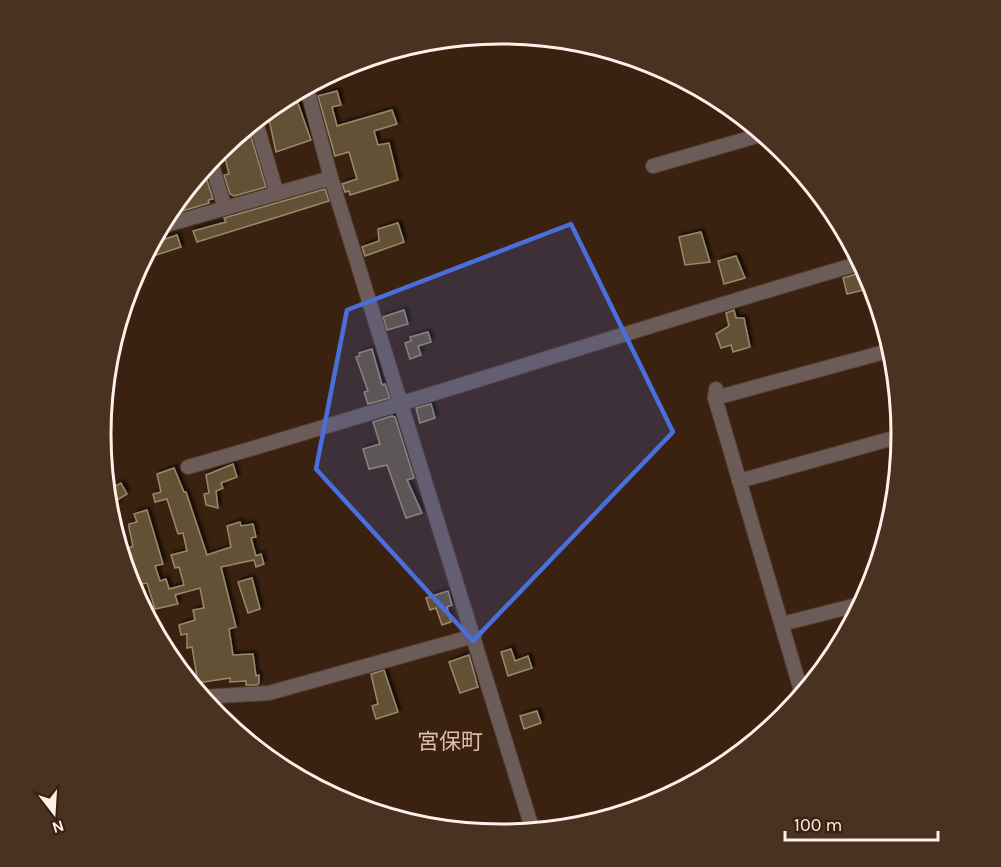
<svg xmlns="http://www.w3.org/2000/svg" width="1001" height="867" font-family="Karla,'Noto Sans JP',sans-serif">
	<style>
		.building { fill: #625135; stroke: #9b886a; stroke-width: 1.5; filter: url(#shadow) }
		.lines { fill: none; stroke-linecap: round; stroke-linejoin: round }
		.minor-casing { stroke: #553e2e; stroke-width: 16 }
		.minor { stroke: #6b5b59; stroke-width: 14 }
		.marked { fill: #4a6edb; fill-opacity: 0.2; stroke: #4a6edb; stroke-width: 4.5; stroke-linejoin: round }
		.labels { text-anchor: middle; stroke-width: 4.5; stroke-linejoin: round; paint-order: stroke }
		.quarter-label { font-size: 22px; fill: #debda8; stroke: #3a2110 }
		.rim { fill: none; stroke: #fef0e8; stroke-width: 3 }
	</style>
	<defs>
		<filter id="shadow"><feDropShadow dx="3" dy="-3" stdDeviation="1.5" flood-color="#0009"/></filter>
	</defs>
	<rect width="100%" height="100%" fill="#3a2110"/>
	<g class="building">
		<path d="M337,91L341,105L332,107L337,126L392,110L397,124L374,131L378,145L389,143L398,180L350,195L349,191L345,192L342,184L357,179L349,152L335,156L318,96Z"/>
		<path d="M294,92L311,140L276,152L267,110Z"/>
		<path d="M248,126L266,187L234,196L230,194L224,175L229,174L222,146Z"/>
		<path d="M203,168L213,199L208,200L209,203L179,212L175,201Z"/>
		<path d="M325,189L329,201L197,242L193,231L226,222L224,218Z"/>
		<path d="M398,223L404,242L365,256L362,247L379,241L378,229Z"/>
		<path d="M701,232L710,262L685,265L679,237Z"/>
		<path d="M177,235L181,247L141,260L150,244Z"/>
		<path d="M736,256L745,278L724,284L718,261Z"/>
		<path d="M863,272L868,289L847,294L843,278Z"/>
		<path d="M404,310L408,324L387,330L383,317Z"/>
		<path d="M734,310L736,318H744L750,347L733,352L731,345L721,348L716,334L729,326L726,313Z"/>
		<path d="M428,332L431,342L418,346L421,355L410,359L405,343L411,341L410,337Z"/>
		<path d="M372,349L382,385L385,384L390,398L368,404L364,392L368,391L356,357L360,356L359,353Z"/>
		<path d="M431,404L435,418L420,423L416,408Z"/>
		<path d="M392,416L395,417L414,478L407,480L422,513L406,518L387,465L369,469L363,449L380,444L373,422Z"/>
		<path d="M233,464L237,477L221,483L223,488L216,491L218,508L206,505L204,494L209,493L206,475Z"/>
		<path d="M174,468L184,492H186L207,555L231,547L227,526L240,522L241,526L253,524L256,537L251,538L256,556L261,554L264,564L256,567L254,560L221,567L236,627L229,629L233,655L253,654L256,676L259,675V683L257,685H246V681L230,682V678L198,683L192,647L187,648V634L181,635L179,625L195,620L193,610L204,608L200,588L175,595L178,604L155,609L147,583L130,586L120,552L133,546L129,528V524L137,522L134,514L147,510L163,564L155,566L160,581L166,579L169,589L184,585L179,567L175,568L171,555L187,551L183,533L178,534L167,499L155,502L153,494L161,492L157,474Z"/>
		<path d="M121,483L127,494L117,500V505L107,510L106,491Z"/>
		<path d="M252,578L260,609L248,613L238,582Z"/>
		<path d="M448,591L452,605L447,607L451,622L442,625L436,608L430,610L426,598Z"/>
		<path d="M511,649L515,661L528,656L532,668L508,676L501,652Z"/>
		<path d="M469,655L478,687L460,693L449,662Z"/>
		<path d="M384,670L398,712L376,719L372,706L378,704L371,674Z"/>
		<path d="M537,711L541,723L524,729L520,716Z"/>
	</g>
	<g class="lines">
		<defs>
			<g id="minor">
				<path d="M306,85L331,178L533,831"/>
				<path d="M255,119L277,194"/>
				<path d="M210,159L225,208"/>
				<path d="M653,166L764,134"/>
				<path d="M159,227L331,178"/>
				<path d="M716,389L715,398L802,694"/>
				<path d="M715,398L892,350"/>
				<path d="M188,467C413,403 636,328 861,263"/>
				<path d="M739,481L901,436"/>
				<path d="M782,624L861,604"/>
				<path d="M201,697L269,693L474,636"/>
			</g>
		</defs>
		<use href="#minor" class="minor-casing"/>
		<use href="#minor" class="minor"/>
	</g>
	<path class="marked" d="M571,224L673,432L473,641L316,469L347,310Z"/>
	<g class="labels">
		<g class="quarter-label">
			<text x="450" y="749">宮保町</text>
		</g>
	</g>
	<path d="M0 0H1001V867H0ZM111 434a390 390 0 1 1 780 0a390 390 0 1 1-780 0Z" fill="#4a3221" fill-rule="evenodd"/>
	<path class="rim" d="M111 434a390 390 0 1 1 780 0a390 390 0 1 1-780 0Z"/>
	<g transform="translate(54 813) rotate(163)" stroke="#3a2110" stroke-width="4.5" paint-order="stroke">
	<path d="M0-4.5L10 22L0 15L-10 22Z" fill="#fef0e8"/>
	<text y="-9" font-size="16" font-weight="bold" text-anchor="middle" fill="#fef0e8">N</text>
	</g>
	<path d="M785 831v9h153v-9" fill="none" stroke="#fef0e8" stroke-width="3"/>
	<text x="794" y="831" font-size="18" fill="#fef0e8" stroke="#3a2110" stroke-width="4.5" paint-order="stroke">100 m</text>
</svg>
